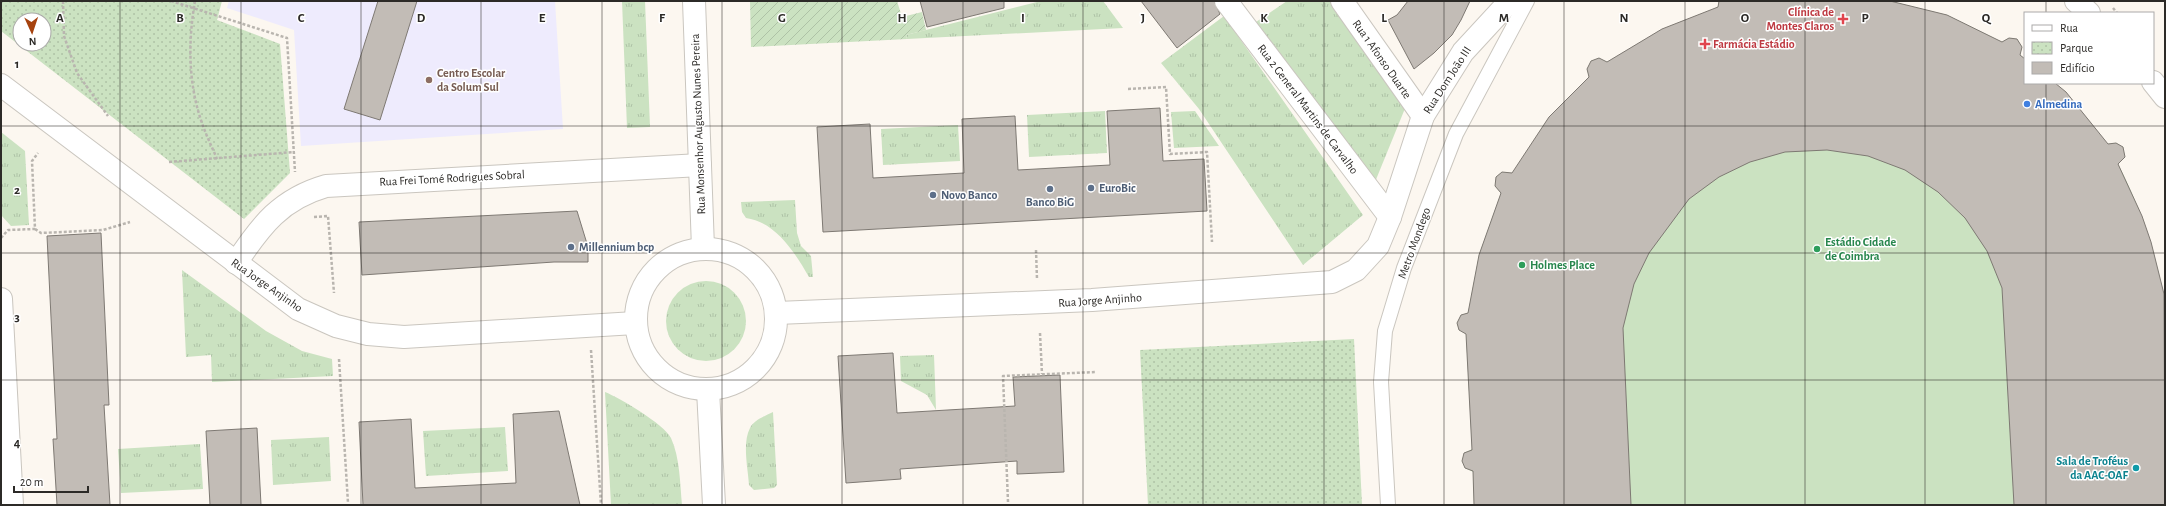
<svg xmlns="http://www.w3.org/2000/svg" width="2166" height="506" font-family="'Alegreya Sans',sans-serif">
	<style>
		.education { fill: #eeebfd }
		.grass { fill: url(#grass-tufts) }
		.park { fill: url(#park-dots); fill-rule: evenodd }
		.garden { fill: url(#garden-furrows) }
		.pitch { fill: #cbe2c1 }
		.building { fill: #c2bcb6; stroke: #7e7973 }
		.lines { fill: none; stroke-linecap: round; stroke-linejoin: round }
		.service-casing { stroke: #cac6bf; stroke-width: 16 }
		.minor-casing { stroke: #cac6bf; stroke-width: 24 }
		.tertiary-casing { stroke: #cac6bf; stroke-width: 24 }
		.secondary-casing { stroke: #cac6bf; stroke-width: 24 }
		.path { stroke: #b9b5af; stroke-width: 2.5; stroke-dasharray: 3 2; stroke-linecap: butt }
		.service { stroke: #fff; stroke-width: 14 }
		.minor { stroke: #fff; stroke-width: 22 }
		.tertiary { stroke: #fff; stroke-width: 22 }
		.secondary { stroke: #fff; stroke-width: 22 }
		.grid { fill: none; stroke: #2c2a27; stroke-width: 1; stroke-opacity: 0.55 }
		.health-dot { fill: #e0444e; stroke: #fff; stroke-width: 1.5 }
		.education-dot { fill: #8d6e63; stroke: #fff; stroke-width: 1.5 }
		.shop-dot { fill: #3f7fe0; stroke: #fff; stroke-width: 1.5 }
		.service-dot { fill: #5c6f8a; stroke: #fff; stroke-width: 1.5 }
		.leisure-dot { fill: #2e9e5b; stroke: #fff; stroke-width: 1.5 }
		.culture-dot { fill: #0f9aa8; stroke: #fff; stroke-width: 1.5 }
		.labels { text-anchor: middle; stroke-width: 3; stroke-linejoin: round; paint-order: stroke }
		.health-label { font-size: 12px; font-weight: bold; fill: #be3a42; stroke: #fff; text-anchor: end }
		.street-label { font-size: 12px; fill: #2c2a27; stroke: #fff }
		.education-label { font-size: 12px; font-weight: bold; fill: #785e54; stroke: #fff; text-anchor: start }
		.shop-label { font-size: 12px; font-weight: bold; fill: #366cbe; stroke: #fff; text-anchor: start }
		.service-label { font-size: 12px; font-weight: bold; fill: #4e5e75; stroke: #fff; text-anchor: start }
		.leisure-label { font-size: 12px; font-weight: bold; fill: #27864d; stroke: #fff; text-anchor: start }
		.culture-label { font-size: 12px; font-weight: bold; fill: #0d838f; stroke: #fff; text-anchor: end }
		.grid-label { font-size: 13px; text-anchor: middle; font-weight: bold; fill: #2c2a27; stroke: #fff; stroke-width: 3; stroke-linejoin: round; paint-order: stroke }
	</style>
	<defs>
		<pattern id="grass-tufts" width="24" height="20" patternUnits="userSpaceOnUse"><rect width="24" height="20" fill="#cbe2c1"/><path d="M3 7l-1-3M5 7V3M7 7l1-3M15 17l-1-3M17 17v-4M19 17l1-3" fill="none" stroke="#aec2a6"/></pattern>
		<pattern id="park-dots" width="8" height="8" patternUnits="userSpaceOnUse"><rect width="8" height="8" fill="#cbe2c1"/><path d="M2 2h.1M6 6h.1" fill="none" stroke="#aec2a6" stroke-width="1.8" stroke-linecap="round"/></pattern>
		<pattern id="garden-furrows" width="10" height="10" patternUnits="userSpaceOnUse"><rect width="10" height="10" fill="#cbe2c1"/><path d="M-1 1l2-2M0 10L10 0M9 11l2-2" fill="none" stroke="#aec2a6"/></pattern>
	</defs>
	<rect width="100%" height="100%" fill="#fcf7f0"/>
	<path class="education" d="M229,1H555L563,129L301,146L294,30L227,8Z"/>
	<g class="grass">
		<path d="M622,1H645L650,127L627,128Z"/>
		<path d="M1041,1H1103L1123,28L907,39L906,35Z"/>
		<path d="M1287,1H1330L1406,106L1375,182L1253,24Z"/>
		<path d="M1224,16L1363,215L1303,265L1199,109L1161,63Z"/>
		<path d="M1105,111L1107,153L1029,157L1027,115Z"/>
		<path d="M1195,111L1219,146L1174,148L1171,112Z"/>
		<path d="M958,125L960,161L883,165L881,129Z"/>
		<path d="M1,132L25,151L29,225L11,226L1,215Z"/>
		<path d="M795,200L797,233L801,246L811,256L813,277H809C795,253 776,222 746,218L742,212L741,202Z"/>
		<path d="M182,270L266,331L302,351L332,359L333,376L212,382L211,355L186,357Z"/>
		<circle cx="706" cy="321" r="40"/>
		<path d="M934,355L936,410L927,395L901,381L900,356Z"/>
		<path d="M605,392C620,398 664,424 671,438C680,458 680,483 682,505H611Z"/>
		<path d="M773,412L777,485L774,488L754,490L749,485C748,468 742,443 750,428C754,420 765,416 773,412Z"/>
		<path d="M505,427L508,471L426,476L423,431Z"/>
		<path d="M329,437L331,481L273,485L271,440Z"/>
		<path d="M200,444L203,489L121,493L118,449Z"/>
	</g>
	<g class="park">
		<path d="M1,1H222L217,20L280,44L290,173L244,219L1,31ZM20,20H44V44H20Z"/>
		<path d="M1354,339L1362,505H1148L1140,350Z"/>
	</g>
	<path class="garden" d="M750,1H897L902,17L922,12L926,30L906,35L907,39L751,47Z"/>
	<path class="pitch" d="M1719,1H1890L1947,15L2002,42L2009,38L2017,39L2022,47L2020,55L2025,59V83L2108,144L2116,143L2123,147L2125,157L2118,164C2141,208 2157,255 2164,304C2166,339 2165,378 2165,414H2158L2165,422V431L2159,440H2165V505H1474L1473,472L1465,468L1462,461L1464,453L1472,449L1466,334L1459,330L1457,323L1461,315L1468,313L1479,255L1501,193L1495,186L1496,177L1502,172L1512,173L1589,77L1587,69L1591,61L1599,58L1607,62L1718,7Z"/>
	<g class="building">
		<path d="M378,1H417L380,120L344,109Z"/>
		<path d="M920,1H1004V8L927,27Z"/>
		<path d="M1141,1H1214L1220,14L1177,48Z"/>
		<path d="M1408,1H1470L1461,20L1452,35L1434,53L1414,69L1388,20L1397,15Z"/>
		<path d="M1719,1H1890L1947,15L2002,42L2009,38L2017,39L2022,47L2020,55L2025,59V83H2055L2066,92L2108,144L2116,143L2123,147L2125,157L2118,164L2142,216L2151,242L2164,294L2165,505H2014L2002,288L1987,251L1965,218L1938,192L1905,170L1868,156L1827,150L1785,152L1750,162L1719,177L1689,199L1649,253L1634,284L1623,328L1631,505H1474L1473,471L1465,468L1462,461L1464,453L1472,450L1466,334L1459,330L1457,323L1461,315L1468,313L1479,255L1501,193L1495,186L1496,177L1502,172L1512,173L1549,117L1589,77L1587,69L1591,61L1599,58L1607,62L1662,29L1718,7Z"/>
		<path d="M1160,108L1163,161L1204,159L1207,211L823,232L817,127L870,124L873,178L964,173L962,119L1015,116L1018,170L1110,165L1107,111Z"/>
		<path d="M577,211L588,247V262H554L362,275L359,222Z"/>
		<path d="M101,233L109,405H104L110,505H57L53,439H57L47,236Z"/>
		<path d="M893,353L897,413L1015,406L1013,377L1060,375L1064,472L1017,474V461L900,469L901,479L846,483L838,356Z"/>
		<path d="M559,411L580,505H363L359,422L411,419L415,488L516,483L513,414Z"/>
		<path d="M257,428L261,505H210L206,431Z"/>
	</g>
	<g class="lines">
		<defs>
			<path id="service" d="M1388,505L1381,382L1385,331L1404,268L1456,134L1527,1"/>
			<g id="minor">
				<path d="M1226,1L1390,217"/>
				<path d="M1342,1L1423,116"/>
				<path d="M236,263C261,225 281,199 326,186L700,165"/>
				<path d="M1,299L12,505"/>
			</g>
			<g id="tertiary">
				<path d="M2076,1L2089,13"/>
				<path d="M2153,82L2165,97"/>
				<path d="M1,85L298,309L336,326L368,334L404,337L635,323"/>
				<path d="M777,313L1092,300L1332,282L1356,270L1378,246L1390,217L1423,116L1463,52L1510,1"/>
			</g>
			<g id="secondary">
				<path d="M694,1L703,248"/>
				<circle cx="706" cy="319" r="70"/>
				<path d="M708,390L714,505"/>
			</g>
		</defs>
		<use href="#service" class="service-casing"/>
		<use href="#minor" class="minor-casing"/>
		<use href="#tertiary" class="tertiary-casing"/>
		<use href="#secondary" class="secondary-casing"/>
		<g class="path">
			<path d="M63,1L64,36L77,73L108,116"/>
			<path d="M171,1L287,38L295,172"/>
			<path d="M195,1C188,41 188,84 202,123C206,135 212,147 217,159"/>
			<path d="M2113,8L2117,13"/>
			<path d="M1128,89L1166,87L1170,154L1207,152L1212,242"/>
			<path d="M169,162L294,152"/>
			<path d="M314,217L328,216L334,293"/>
			<path d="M35,229L41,233L103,230L130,222"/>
			<path d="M1,238L8,230L35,229L32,161L38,153"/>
			<path d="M1036,250L1037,279"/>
			<path d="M1040,333L1042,374"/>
			<path d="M591,350L601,505"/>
			<path d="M339,359L348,503"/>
			<path d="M1008,502L1003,376L1096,372"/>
			<path d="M969,504V505"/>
		</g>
		<use href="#service" class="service"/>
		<use href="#minor" class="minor"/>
		<use href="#tertiary" class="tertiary"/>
		<use href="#secondary" class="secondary"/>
	</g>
	<path class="grid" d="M120,1V505M241,1V505M361,1V505M481,1V505M602,1V505M722,1V505M842,1V505M963,1V505M1083,1V505M1203,1V505M1324,1V505M1444,1V505M1564,1V505M1685,1V505M1805,1V505M1925,1V505M2046,1V13M2046,83V505M1,126H2165M1,253H2165M1,380H2165"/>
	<g class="health-dot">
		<path d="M1841 13h4v4h4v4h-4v4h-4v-4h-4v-4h4z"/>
		<path d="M1703 38h4v4h4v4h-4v4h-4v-4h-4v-4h4z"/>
	</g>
	<circle class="education-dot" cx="429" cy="80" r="4"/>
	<circle class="shop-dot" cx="2027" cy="104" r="4"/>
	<g class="service-dot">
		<circle cx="1091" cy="188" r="4"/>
		<circle cx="1050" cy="189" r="4"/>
		<circle cx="933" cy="195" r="4"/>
		<circle cx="571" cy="247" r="4"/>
	</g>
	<g class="leisure-dot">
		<circle cx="1817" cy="249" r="4"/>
		<circle cx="1522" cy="265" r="4"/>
	</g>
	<circle class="culture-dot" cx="2136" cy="468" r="4"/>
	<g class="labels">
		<g class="health-label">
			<text x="1834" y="16">Clínica de<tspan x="1834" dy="14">Montes Claros</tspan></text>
			<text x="1713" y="48" text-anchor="start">Farmácia Estádio</text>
		</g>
		<g class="street-label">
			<text transform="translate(1382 59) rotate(55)" y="4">Rua 1 Afonso Duarte</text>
			<text transform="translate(1447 80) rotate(-57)" y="4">Rua Dom João III</text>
			<text transform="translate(1308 109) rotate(53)" y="4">Rua 2 General Martins de Carvalho</text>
			<text transform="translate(698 124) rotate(-92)" y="4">Rua Monsenhor Augusto Nunes Pereira</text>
			<text transform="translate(452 178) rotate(-3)" y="4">Rua Frei Tomé Rodrigues Sobral</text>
			<text transform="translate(1414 243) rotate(-70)" y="4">Metro Mondego</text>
			<text transform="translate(267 285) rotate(35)" y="4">Rua Jorge Anjinho</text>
			<text transform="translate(1100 300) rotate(-4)" y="4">Rua Jorge Anjinho</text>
		</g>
		<g class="education-label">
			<text x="437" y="77">Centro Escolar<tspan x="437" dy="14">da Solum Sul</tspan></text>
		</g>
		<g class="shop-label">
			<text x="2035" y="108">Almedina</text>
		</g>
		<g class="service-label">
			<text x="1099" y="192">EuroBic</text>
			<text x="941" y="199">Novo Banco</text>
			<text x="1050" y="206" text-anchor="middle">Banco BiG</text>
			<text x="579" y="251">Millennium bcp</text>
		</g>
		<g class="leisure-label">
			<text x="1825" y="246">Estádio Cidade<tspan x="1825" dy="14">de Coimbra</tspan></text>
			<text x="1530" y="269">Holmes Place</text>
		</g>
		<g class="culture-label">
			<text x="2128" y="465">Sala de Troféus<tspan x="2128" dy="14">da AAC-OAF</tspan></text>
		</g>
	</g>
	<g class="grid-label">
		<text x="60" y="22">A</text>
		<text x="180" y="22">B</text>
		<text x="301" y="22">C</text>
		<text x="421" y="22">D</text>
		<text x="542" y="22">E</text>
		<text x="662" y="22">F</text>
		<text x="782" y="22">G</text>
		<text x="902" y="22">H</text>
		<text x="1023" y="22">I</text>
		<text x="1143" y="22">J</text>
		<text x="1264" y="22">K</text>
		<text x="1384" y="22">L</text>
		<text x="1504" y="22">M</text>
		<text x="1624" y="22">N</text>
		<text x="1745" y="22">O</text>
		<text x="1865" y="22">P</text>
		<text x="1986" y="22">Q</text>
		<text x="17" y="68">1</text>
		<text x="17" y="194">2</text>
		<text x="17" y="321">3</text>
		<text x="17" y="447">4</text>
	</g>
	<rect width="2166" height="506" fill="none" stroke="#2c2a27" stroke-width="4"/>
	<rect x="2024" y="12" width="130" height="72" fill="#ffffff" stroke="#abaaa9"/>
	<rect x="2032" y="25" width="20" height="6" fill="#ffffff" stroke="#abaaa9"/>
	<text x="2060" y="32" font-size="12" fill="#2c2a27">Rua</text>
	<rect x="2032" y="42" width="20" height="12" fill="url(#park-dots)" stroke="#abaaa9"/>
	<text x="2060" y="52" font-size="12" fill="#2c2a27">Parque</text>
	<rect x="2032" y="62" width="20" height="12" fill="#c2bcb6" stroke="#abaaa9"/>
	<text x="2060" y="72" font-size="12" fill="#2c2a27">Edifício</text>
	<g transform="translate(32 32) rotate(177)"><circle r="19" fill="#ffffff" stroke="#abaaa9"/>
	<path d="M0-3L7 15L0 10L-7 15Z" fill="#a6420e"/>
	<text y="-6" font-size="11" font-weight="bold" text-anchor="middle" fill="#2c2a27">N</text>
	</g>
	<path d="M14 486v6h74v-6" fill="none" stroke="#2c2a27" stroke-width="2"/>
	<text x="20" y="486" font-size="12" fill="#2c2a27" stroke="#ffffff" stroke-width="3" paint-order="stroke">20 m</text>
</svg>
